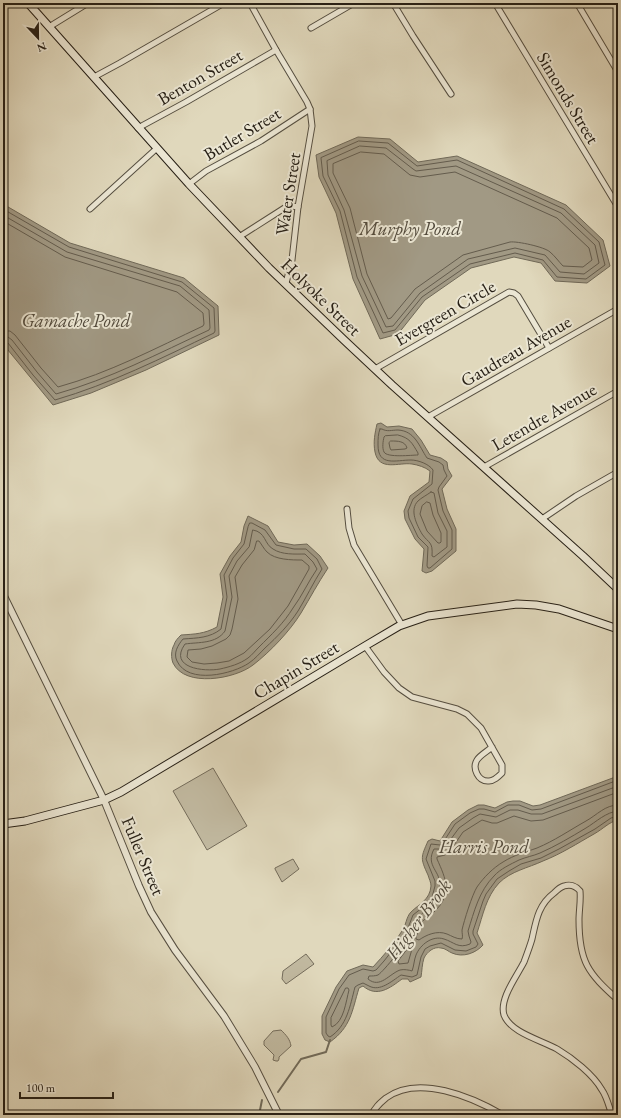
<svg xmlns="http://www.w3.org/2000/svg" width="621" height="1118" font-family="'EB Garamond',serif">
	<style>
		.green { fill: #c1b9a0; stroke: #746c5b }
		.water { fill: #a19984; stroke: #706958 }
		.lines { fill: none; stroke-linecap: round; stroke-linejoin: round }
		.shore { stroke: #645c4d; stroke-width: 1 }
		.stream { stroke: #706958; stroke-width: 2 }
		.minor-casing { stroke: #554e40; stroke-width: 7 }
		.tertiary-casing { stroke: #554e40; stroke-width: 8 }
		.secondary-casing { stroke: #272016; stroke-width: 9 }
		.minor { stroke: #ebe6d3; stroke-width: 5 }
		.tertiary { stroke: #ebe6d3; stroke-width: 6 }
		.secondary { stroke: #ebe6d3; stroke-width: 7 }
		.labels { text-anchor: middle; stroke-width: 4; stroke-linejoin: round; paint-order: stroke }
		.street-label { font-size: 18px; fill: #272016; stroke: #ebe6d3 }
		.water-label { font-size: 19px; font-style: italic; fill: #524a3c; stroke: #ebe6d3 }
	</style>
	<rect width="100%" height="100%" fill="#e0d8bc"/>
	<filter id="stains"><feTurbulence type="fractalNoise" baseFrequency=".005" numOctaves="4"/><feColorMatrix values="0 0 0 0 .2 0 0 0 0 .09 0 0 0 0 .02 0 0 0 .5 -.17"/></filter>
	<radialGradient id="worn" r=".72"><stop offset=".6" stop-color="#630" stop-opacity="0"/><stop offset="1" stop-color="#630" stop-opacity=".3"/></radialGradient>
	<g class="green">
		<path d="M213,768L247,826L207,850L173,791Z"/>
		<path d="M293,859L299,869L282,882L275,869V868Z"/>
		<path d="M306,954L314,964L286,984L282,979L283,971Z"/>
		<path d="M281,1030C286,1035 290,1039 291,1046L279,1057V1059L278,1061H276L273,1060L274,1055L264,1045V1041L273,1031Z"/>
	</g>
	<g class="water">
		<path d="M358,137L390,139L418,162L457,156L566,205L603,240L610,266L587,283L555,281L541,263L514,257L471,268L425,300L398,334L380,339L353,279L336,213L319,177L316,155Z"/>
		<path d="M3,204L70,243L184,278L218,306L219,335L146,370L91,393L53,405L3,344Z"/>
		<path d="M381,423L387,427L399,426L412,429L421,440L430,455L441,458L447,462L448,469L452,476L442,489L447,509L456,529V551L432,571L426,573L422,571L424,549L415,539L405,519L404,511L410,496L429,482L430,471C425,467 418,465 412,464C399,462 379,472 375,452C373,442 375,433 377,424Z"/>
		<path d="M248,516L268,526L278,542L294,545L307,544L320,556L328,568C318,583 310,598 301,613C290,631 270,652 253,665C235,679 185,688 173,663C171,658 171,650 174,645C175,641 178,638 181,635C195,634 204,634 217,627L223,597L220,574L230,556L241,542L244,526Z"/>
		<path d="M618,776V820C609,822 603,829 594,834C578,843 561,854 543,861C528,868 511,871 499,883C486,897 483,915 477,933L483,945C476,953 463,958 452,953C449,952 445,948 441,948C434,946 427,952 424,958C422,964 422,971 421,977L410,982L408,979H402C390,988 377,998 363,986L359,988C352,1011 351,1027 330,1042L325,1040L322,1034V1016L336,987L347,971L363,965L373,967C383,956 394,944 402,931C406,926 406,917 411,912C419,904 430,900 431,886C431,882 429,879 428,875C420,858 421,857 428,841L432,839L440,841L452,822L468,810L478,805H484L495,808L507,802L513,801H520L533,806L540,805Z"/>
	</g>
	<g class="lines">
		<g class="shore">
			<path d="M359,141L388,143L417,166L457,160L564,209L599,242L605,265L586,279L557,277L543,260L515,253L470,264L422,297L395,330L383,333L357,277L340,211L323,176L321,158Z"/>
			<path d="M360,146L386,148L413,169L416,171L456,166L561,213L595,245L599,263L584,274L560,272L545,255L515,248L468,259L420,293L393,326L386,327L362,276L344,210L328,175L327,161Z"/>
			<path d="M361,152L384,154L410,175L420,177L455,172L557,218L589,248L592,260L583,267L563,266C559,262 555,256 550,252C545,247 517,241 510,242L463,255L415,289L391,318L388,319L367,274L350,208L333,173V164Z"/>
			<path d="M3,209L69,247L182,282L214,308L215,331L214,333C162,358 110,384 55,400L33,375L8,343L3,342"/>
			<path d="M3,215L67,252L180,286L209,310L210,328L209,330C159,353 110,379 56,394L37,372L12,340L8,337H3"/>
			<path d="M3,221L65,257L177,292L203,313L204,324L203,326C156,348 109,373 58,387L41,368L15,335L10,331H3"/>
			<path d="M380,429H382C387,432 392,430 398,430C415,431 419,446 427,458L439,462L443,465L444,470L447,476L439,487L438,490L443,511L452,530V549L430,568H428L427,566L428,547L418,537L409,518L408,511L413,499L432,484L433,470C429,464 418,460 411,460C396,460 378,467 378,445C378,439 378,434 380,429Z"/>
			<path d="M398,435C410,438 412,443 418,453V455C412,455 387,458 384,452C382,448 383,441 384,437L385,436Z"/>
			<path d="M391,441C398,441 405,441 407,448L405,449L391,450L390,448L389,443Z"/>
			<path d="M431,492L434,493L438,513L447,531V547L434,557L432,556C433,541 429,544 422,534C417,525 409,510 418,501C421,498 427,495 431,492Z"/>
			<path d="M427,502L430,503L433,515L441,533V542L440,543H438L427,531L420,514L422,506Z"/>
			<path d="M250,523H252L265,530L276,545L294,549H306L317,559L322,569C313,583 306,598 298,611C289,625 277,637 265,648C260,653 255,659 249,663C233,674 188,685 177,661C173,653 178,645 183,639C197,638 210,638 221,629L227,597L224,575L233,558L244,544L248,527Z"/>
			<path d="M253,530C266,532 264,544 273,549C282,555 295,554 305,554L313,562L317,569C308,582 302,596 293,608C284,623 271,635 259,647C255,651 252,655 248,658C240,664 229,667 220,669C204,672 168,668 185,644C199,642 216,644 225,631L232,597L229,576L237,561L249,547Z"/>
			<path d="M257,541H259C262,545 264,549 267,552C275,560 292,560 302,560L309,566V569L288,606L270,629L244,653L229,661L217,663L204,664L192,662L187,657L188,650L201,649L212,646L226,639L230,635L232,629L238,599L235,577L242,565L254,550Z"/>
			<path d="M618,780L541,809L532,810L519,805H508L495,812L484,809H479L470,813L455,824L442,844L440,845L431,844L426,859L435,881V886L432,897L427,904L413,915L406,933L384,961L376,970L373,971L363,969L349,975L339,989L326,1017V1033L328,1036L330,1037C347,1026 350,1006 355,987L358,985L363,983C365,984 367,985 369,986C380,992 392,981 401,975L412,977L417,975L421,957L425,949L430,946L441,943L455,950L466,951L476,947L478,944L473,934V931L483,901L486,894L497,879L509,871L521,864L541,858L559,849L595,829L611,818L618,816"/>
			<path d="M618,786L542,814H531L518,810H510L496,817L480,814L473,818L459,828L445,847L441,849H434C425,866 441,871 440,886C439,904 428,906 418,918C414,922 413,929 411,934C407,942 384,971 378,975C375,976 372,976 369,976L368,979C380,989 389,974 400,970C404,969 409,970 412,971C414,966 414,960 416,955C420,945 432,935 444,939C454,942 458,949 470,944L471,942L469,936L468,931C474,912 479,891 494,876C500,869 511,864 519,860C526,857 533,856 540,853C556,846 571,837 586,828C596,822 606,812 618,811"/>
			<path d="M618,792L543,820L531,821L514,816L497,823H492L482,820L463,832L450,851L445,855L437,857V859C446,879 453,894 434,912C431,915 425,918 422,922C419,926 418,933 416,937V939L419,940C426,935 437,930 447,934C452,936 456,939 462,939C463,936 462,934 462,930C464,921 472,895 477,887C484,877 493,868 503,862C514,855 526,852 537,848C554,841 570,830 586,821C597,815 605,805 618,805"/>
			<path d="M410,947L412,949L408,963L399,964L398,961L408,948Z"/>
			<path d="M346,988H348L349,990C346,1001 344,1022 332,1027L331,1025V1018Z"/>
		</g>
		<g class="stream">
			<path d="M278,1092L301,1059L326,1052L330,1040"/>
			<path d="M259,1115L262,1100"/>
		</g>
		<defs>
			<g id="minor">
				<path d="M250,3L276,50L307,102L310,109L312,126L298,207L292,260L286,283"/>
				<path d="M393,3L413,36L451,94"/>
				<path d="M495,3L618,207"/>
				<path d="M577,3L618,72"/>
				<path d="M49,27L88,3"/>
				<path d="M311,28L354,3"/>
				<path d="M94,77L120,63L224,3"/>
				<path d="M138,128L186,102L276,50"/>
				<path d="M189,184L206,171L261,141L310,109"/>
				<path d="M90,209L156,149"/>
				<path d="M239,237L286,207L292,206L298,207"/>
				<path d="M375,369L509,292L514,293L518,296L549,348"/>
				<path d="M428,417L618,309"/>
				<path d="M484,467L618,391"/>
				<path d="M347,509L349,528L354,545L402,625"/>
				<path d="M542,519L576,496L618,472"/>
				<path d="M365,646L384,672L399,688L412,697L457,709L467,714L481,728L502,765V773C498,777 494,781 489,781C478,782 472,768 477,760C480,755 488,751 492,747"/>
				<path d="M372,1115C374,1108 380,1103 386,1098C418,1074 472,1097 503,1115"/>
				<path d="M612,1115C609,1107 607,1097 602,1090C593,1074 572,1058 557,1049C541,1040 511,1033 504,1015C499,999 517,976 524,962C527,954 530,946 532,939C536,921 538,905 554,893C557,890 560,887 564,886C570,884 576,886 580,891C581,901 579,910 579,920C579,962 588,973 618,1000"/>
			</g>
			<path id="tertiary" d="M3,594L104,800L139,886L151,912L175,950L224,1016L255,1067L279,1115"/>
			<g id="secondary">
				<path d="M28,3L189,184L269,268L344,340L392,385L583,556L618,589"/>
				<path d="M3,824L25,821L104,800L121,792L365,646L399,626L428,616L517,604L536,605L559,609L618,629"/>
			</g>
		</defs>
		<use href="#minor" class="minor-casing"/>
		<use href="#tertiary" class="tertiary-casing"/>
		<use href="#secondary" class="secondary-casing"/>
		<use href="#minor" class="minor"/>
		<use href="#tertiary" class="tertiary"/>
		<use href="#secondary" class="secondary"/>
	</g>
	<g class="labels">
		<g class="street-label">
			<text transform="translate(200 77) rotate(-30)" y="6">Benton Street</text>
			<text transform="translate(568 98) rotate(59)" y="6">Simonds Street</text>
			<text transform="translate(242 134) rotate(-31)" y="6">Butler Street</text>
			<text transform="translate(288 194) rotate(-81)" y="6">Water Street</text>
			<text transform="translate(321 297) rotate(44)" y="6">Holyoke Street</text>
			<text transform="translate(445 313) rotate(-30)" y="6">Evergreen Circle</text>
			<text transform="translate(516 351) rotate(-30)" y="6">Gaudreau Avenue</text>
			<text transform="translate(544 417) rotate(-30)" y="6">Letendre Avenue</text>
			<text transform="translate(296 670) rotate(-31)" y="6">Chapin Street</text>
			<text transform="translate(143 856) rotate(67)" y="6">Fuller Street</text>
		</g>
		<g class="water-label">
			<text x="410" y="235">Murphy Pond</text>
			<text x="76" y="327">Gamache Pond</text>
			<text x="484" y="853">Harris Pond</text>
			<text transform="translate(418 919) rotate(-53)" y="7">Higher Brook</text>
		</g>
	</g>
	<rect width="621" height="1118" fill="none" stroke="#e0d8bc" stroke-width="16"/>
	<rect x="4" y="4" width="613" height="1110" fill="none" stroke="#272016" stroke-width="2"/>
	<rect x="8" y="8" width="605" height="1102" fill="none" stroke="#272016"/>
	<g transform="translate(38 38) rotate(158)" stroke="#ebe6d3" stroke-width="3" paint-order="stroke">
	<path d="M0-3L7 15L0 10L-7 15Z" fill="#272016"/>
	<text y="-6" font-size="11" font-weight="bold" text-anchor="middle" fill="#272016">N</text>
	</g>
	<path d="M20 1092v6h93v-6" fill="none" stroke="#272016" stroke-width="2"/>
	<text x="26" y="1092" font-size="12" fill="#272016" stroke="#ebe6d3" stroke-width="3" paint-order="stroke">100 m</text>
	<rect width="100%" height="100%" filter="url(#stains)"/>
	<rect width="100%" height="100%" fill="url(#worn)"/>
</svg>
